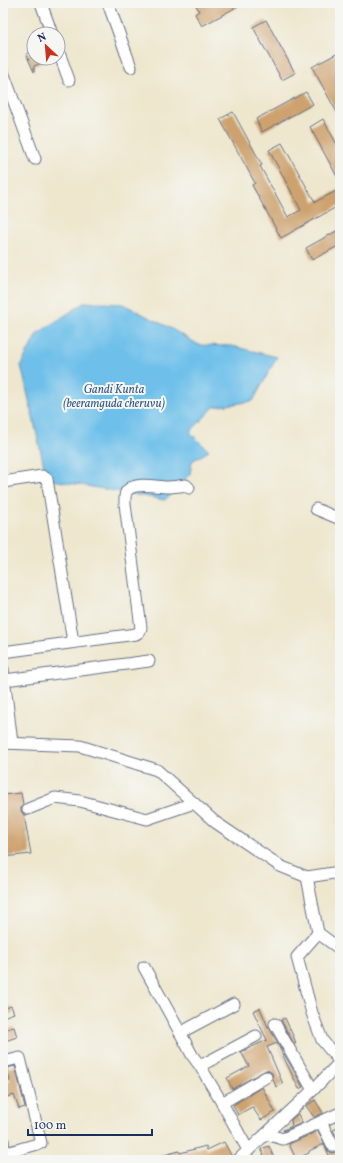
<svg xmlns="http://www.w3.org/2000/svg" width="343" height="1163" font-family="Vollkorn,serif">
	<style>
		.water { fill: #6ec0ea; stroke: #4478a4 }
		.building { fill: #cea26e }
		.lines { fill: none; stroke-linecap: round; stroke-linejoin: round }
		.minor-casing { stroke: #656f85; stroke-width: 13 }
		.minor { stroke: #fff; stroke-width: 11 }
		.labels { text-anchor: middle; stroke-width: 4; stroke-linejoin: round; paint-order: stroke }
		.water-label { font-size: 12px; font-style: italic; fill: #345a88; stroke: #f6f6f2 }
	</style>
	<rect width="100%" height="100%" fill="#f6f6f2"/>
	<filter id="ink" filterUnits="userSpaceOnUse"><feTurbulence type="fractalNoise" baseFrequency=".025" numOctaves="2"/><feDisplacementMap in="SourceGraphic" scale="8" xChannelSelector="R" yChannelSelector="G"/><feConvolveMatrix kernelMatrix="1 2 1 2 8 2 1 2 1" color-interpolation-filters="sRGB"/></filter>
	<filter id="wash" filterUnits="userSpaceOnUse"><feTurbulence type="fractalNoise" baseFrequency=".012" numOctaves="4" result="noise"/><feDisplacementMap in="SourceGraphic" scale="16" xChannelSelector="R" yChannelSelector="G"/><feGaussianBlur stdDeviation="0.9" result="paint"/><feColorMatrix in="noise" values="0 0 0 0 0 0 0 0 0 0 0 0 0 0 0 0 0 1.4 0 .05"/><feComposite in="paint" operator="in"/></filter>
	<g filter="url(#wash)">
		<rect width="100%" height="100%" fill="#eee7ce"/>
		<path class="water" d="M85,302L123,304L170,328L199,345L232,346L277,357L253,401L214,407L190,432L209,451L192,461L190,474L165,500L47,479L21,365L37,334Z"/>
		<g id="blocks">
			<g class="building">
				<path d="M195,3H244L202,26L195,14L199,11Z"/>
				<path d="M266,20L295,73L282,80L253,27Z"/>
				<path d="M34,51V58H54L34,66V72L26,54Z"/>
				<path d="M340,52V118L312,67Z"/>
				<path d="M306,92L313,104L262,132L256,119Z"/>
				<path d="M233,112L262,165L260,166L288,217L301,210L269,150L282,143L315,202L340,189V205L281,238L252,185L255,183L220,119Z"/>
				<path d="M323,119L340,150V182L310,127Z"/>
				<path d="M340,229V245L312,260L306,248Z"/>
				<path d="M21,793L23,804L21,808V811L24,815L31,854L3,857V795Z"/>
				<path d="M11,1006L14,1013L3,1017V1009Z"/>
				<path d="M260,1008L268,1027V1026L303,1087L299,1089L277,1043L267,1047L283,1084L276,1087L273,1079L272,1073L269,1071L266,1070L232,1089L227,1078L249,1066L241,1052L267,1040L253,1011Z"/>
				<path d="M285,1018L294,1038L296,1043L294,1044L281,1020Z"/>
				<path d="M14,1027L17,1037L5,1041L3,1030Z"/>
				<path d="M15,1066L25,1107L19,1109L14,1095L3,1098V1083L10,1081L7,1068Z"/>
				<path d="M262,1087L275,1112L261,1120L252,1107L238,1115L233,1105Z"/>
				<path d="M315,1100L323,1113L314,1117L306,1106Z"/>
				<path d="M298,1114L302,1123L283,1131V1130L292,1126L291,1120Z"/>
				<path d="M340,1127V1139L338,1140L333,1130Z"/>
				<path d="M318,1131L329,1152L332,1153L336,1152L339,1149L340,1156L331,1160L324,1144L309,1151V1153L296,1159L289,1144Z"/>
				<path d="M224,1142L232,1157L231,1160H154L153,1158L179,1151L180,1153L206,1146L207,1150Z"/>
				<path d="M269,1146L275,1160H255L264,1155L261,1149Z"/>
			</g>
		</g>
	</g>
	<g filter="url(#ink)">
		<use href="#blocks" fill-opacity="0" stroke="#656f85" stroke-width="1"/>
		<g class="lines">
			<defs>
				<g id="minor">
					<path d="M41,3L52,34"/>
					<path d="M108,3L131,67"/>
					<path d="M58,50L69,80"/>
					<path d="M3,72L35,159"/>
					<path d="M3,482L42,476L47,479L73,642"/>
					<path d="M316,509L340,519"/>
					<path d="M3,652L136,634L139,632L141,628L125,504C125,499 124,492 129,489C138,482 157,487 167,487C173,487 180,486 186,485L189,488"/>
					<path d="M3,669L12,743"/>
					<path d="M5,680L149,661"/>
					<path d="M3,743L80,746L157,770L215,822L280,866L307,877L340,872"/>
					<path d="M28,809L55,798L80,801L147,819L194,803"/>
					<path d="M307,877L318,933L297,957L312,1013L322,1040L340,1062"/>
					<path d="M318,933L340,949"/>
					<path d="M144,967L182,1036L192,1055L200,1066L222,1103L248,1150"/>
					<path d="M275,1024L313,1090"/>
					<path d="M180,1033L234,1004"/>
					<path d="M3,1062L20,1058L41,1143L6,1153"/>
					<path d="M200,1066L256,1036"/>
					<path d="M222,1103L266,1077"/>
					<path d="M321,1122L333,1146"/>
					<path d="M266,1134L283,1139L340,1113"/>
					<path d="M3,1140L4,1150L8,1159"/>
					<path d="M238,1160L313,1090L340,1062"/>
				</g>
			</defs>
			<use href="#minor" class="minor-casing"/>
			<use href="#minor" class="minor"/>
		</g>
	</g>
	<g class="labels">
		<g class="water-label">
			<text x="114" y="393">Gandi Kunta<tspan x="114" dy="14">(beeramguda cheruvu)</tspan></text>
		</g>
	</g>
	<rect width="343" height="1163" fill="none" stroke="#f6f6f2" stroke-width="16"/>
	<g transform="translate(46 46) rotate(334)"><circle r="19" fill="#f6f6f2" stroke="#9ea6b7"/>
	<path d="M0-3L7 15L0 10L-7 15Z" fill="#c8321e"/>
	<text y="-6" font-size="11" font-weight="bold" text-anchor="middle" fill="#1b2f5e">N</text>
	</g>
	<path d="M28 1129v6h124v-6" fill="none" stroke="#1b2f5e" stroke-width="2"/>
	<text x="34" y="1129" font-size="12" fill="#1b2f5e" stroke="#f6f6f2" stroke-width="3" paint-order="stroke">100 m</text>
</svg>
